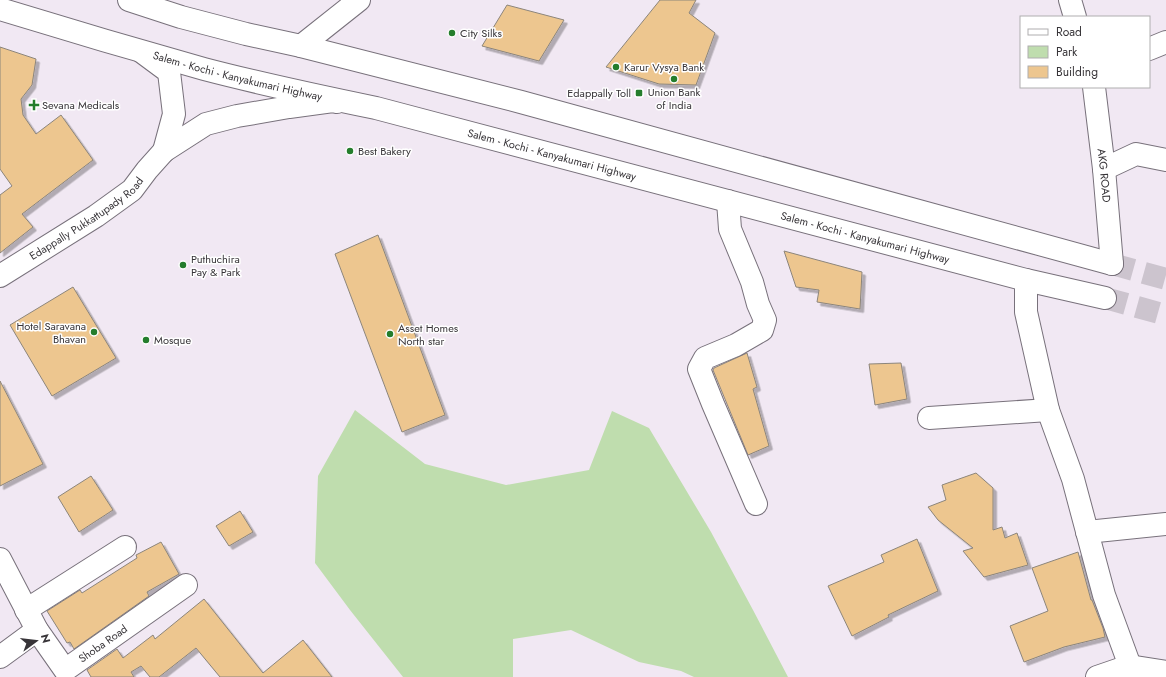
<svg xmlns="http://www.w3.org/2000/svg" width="1166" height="677" font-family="Jost,sans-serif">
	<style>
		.green { fill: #bfddae }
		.building { fill: #edc68f; stroke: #8c857b; filter: url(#shadow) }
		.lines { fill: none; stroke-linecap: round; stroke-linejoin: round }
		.highway-tunnel { stroke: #ccc4ce; stroke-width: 22; stroke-dasharray: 22 11; stroke-linecap: butt }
		.minor-casing { stroke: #78717b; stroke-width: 24 }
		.major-casing { stroke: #78717b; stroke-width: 24 }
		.highway-casing { stroke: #78717b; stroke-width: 24 }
		.minor { stroke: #fff; stroke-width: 22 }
		.major { stroke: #fff; stroke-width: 22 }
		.highway { stroke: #fff; stroke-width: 22 }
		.poi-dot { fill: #247d2c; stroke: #fff; stroke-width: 1.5 }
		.labels { text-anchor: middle; stroke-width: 3; stroke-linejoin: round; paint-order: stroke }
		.poi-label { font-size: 11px; fill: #373438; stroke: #fff; text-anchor: start }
		.street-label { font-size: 11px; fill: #373438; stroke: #fff }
	</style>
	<defs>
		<filter id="shadow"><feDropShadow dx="3.5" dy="3.5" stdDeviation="0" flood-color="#0004"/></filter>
	</defs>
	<rect width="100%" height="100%" fill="#f1e8f3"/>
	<path class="green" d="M355,410L425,464L506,485L589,470L612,411L649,428L711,532L753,610L788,677H694L681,671L639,662L571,630L513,639V677H403L350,610L315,563L318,476Z"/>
	<g class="building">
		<path d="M660,0H696L689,13L715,33L696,85L659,84L606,67Z"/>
		<path d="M507,5L564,20L539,61L482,46Z"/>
		<path d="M0,47L36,59L32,85L21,99L23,115L36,134L61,115L93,160L22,214L33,227L0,253V195L12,186L0,169Z"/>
		<path d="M378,235L445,415L402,432L335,254Z"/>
		<path d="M784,251L862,272L860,309L817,302L819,290L796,287Z"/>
		<path d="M73,287L116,358L52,396L10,325Z"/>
		<path d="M747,353L757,387L753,389L769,446L748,455L713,370L714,368Z"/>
		<path d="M901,363L907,399L875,405L869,364Z"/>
		<path d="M0,381L43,464L0,486Z"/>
		<path d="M976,473L993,488V530L1002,527L1005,538L1017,533L1028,565L984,577L963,551L973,548L938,520L928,507L946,500L942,485Z"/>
		<path d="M91,476L113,510L79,532L58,497Z"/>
		<path d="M240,511L253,532L229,546L216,526Z"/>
		<path d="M917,539L938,591L888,615L889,617L852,636L828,586L884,562L881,555Z"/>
		<path d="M161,542L179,574L147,592L149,596L74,649L70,642L67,643L47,611L80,590L82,593L137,558L136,555Z"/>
		<path d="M1078,552L1091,600H1092L1103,628L1105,637L1064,647L1024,662L1010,626L1048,611L1032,568Z"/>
		<path d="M204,599L263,673L303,640L332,677H220L196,648L159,677H150L141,666L131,672L134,677H91L87,670L117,649L123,658L153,635L155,639Z"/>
	</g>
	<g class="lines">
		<g class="highway-tunnel">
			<path d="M1112,264L1166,279"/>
			<path d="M1105,298L1166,315"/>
		</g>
		<defs>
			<g id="minor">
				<path d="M1070,0L1075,17"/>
				<path d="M301,46L359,0"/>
				<path d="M1149,49L1166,42"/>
				<path id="s1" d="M1094,87L1104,169L1112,264"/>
				<path d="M1104,169L1136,154L1166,160"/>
				<path d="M728,201L730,229L752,282L758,304L765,320L762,330L736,345L705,358L699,369L713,404L756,504"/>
				<path d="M1026,280V312L1048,410L1073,479L1104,595L1134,677"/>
				<path d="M929,418L1048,410"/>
				<path d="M1087,532L1166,524"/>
				<path id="s2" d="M0,559L37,630L65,670L186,585"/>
				<path d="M26,610L125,547"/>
				<path d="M0,657L37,630"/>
				<path d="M1097,677L1129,666L1166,672"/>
			</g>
			<g id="major">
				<path d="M142,52L169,72L174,114L164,151"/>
				<path id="s3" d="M0,276L96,216L132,190L147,170L164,151L206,124L237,116L289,107L333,101L337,102"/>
			</g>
			<g id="highway">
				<path d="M129,0L181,17L246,34L301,46L521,102L1112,264"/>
				<path id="s4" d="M0,9C68,30 136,50 204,69C261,84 318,96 376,108L1026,280L1105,298"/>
			</g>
		</defs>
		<use href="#minor" class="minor-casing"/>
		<use href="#major" class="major-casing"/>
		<use href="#highway" class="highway-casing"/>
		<use href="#minor" class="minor"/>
		<use href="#major" class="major"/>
		<use href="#highway" class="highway"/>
	</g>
	<g class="poi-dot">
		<circle cx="452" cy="33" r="4"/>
		<circle cx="616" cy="67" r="4"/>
		<circle cx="674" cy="79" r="4"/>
		<rect x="635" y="89" width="8" height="8" rx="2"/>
		<path d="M32 99h4v4h4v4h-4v4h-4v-4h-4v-4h4z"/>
		<circle cx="350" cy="151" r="4"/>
		<circle cx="183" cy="265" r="4"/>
		<circle cx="94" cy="332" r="4"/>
		<circle cx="390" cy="334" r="4"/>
		<circle cx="146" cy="340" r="4"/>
	</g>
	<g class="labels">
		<g class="poi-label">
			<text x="460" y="37">City Silks</text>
			<text x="624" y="71">Karur Vysya Bank</text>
			<text x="674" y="96" text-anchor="middle">Union Bank<tspan x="674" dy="13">of India</tspan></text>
			<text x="631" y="97" text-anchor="end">Edappally Toll</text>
			<text x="42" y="109">Sevana Medicals</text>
			<text x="358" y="155">Best Bakery</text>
			<text x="191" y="263">Puthuchira<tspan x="191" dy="13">Pay &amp; Park</tspan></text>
			<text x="86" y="330" text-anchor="end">Hotel Saravana<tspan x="86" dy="13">Bhavan</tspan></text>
			<text x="398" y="332">Asset Homes<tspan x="398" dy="13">North star</tspan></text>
			<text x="154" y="344">Mosque</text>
		</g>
		<g class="street-label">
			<text dy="4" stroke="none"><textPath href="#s4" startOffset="247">Salem - Kochi - Kanyakumari Highway</textPath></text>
			<text dy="4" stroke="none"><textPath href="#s4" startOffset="571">Salem - Kochi - Kanyakumari Highway</textPath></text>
			<text dy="4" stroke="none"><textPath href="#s1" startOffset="89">AKG ROAD</textPath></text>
			<text dy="4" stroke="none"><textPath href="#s3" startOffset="104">Edappally Pukkattupady Road</textPath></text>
			<text dy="4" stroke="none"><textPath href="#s4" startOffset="895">Salem - Kochi - Kanyakumari Highway</textPath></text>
			<text dy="4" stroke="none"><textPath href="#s2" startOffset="175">Shoba Road</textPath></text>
		</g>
	</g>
	<rect x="1020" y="16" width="130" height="72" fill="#ffffff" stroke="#afaeaf"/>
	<rect x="1028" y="29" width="20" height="6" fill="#ffffff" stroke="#afaeaf"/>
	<text x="1056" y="36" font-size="12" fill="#373438">Road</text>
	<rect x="1028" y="46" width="20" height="12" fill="#bfddae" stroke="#afaeaf"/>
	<text x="1056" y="56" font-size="12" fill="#373438">Park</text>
	<rect x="1028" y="66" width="20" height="12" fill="#edc68f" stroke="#afaeaf"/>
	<text x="1056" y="76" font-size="12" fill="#373438">Building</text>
	<g transform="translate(36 641) rotate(75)" stroke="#ffffff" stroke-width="3" paint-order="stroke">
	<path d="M0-3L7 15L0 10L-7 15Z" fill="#373438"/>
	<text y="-6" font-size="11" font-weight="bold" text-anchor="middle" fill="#373438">N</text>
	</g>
</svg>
